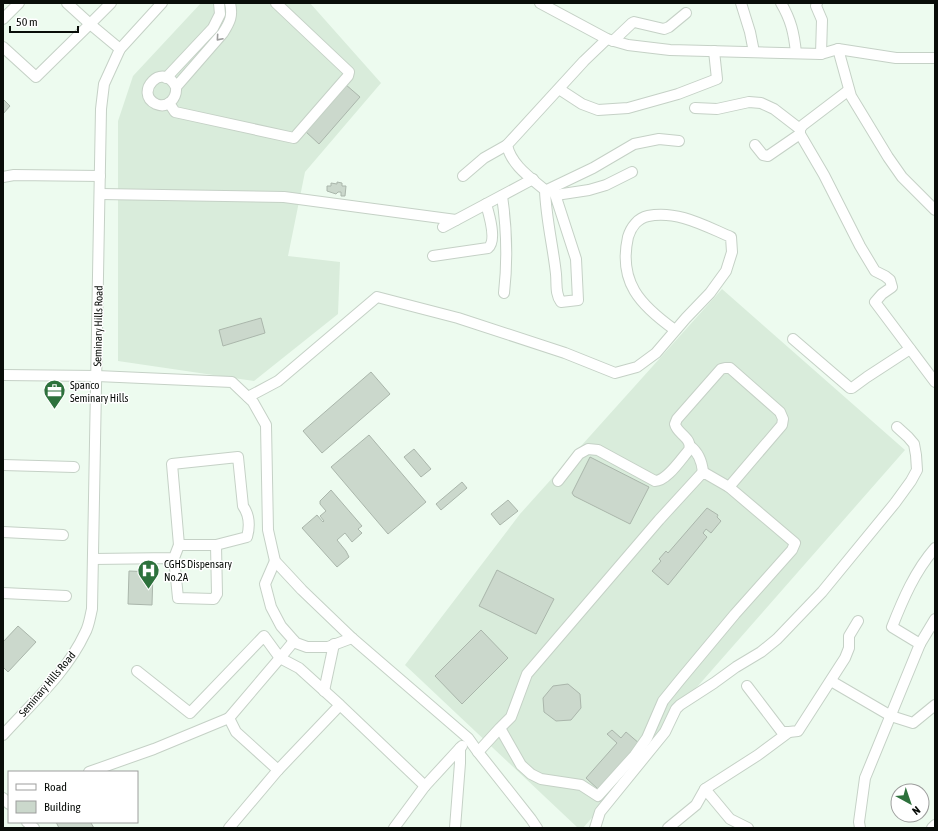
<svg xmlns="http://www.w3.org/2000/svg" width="938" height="831" font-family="'Asap Condensed',sans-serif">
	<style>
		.built { fill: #d9ecdb }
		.building { fill: #cbd8cc; stroke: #aab6ab }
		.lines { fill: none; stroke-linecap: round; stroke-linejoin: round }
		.minor-casing { stroke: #c5d1c6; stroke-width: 12 }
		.minor { stroke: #fff; stroke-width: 10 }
		.oneway { stroke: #9d9e9d }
		.labels { text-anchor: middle; stroke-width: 3; stroke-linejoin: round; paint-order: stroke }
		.street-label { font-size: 11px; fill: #090d09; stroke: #fff }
		.poi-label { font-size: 11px; fill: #090d09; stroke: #fff; text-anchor: start }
	</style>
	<rect width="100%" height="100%" fill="#edfbef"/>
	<g class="built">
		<path d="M201,3H310L381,83L305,172L288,256L340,262L338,314L254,381L118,361V121L133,76Z"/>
		<path d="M722,289L905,450L683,703L668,731L583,828H578L405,665L520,514Z"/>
	</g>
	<g class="building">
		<path d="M345,84L360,97L319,144L305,131Z"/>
		<path d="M3,99L10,106L3,114Z"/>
		<path d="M337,182L342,183V186H346L345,196H341V192H338L336,194L327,191V186H331V183L337,184Z"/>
		<path d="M261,318L265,333L223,346L219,330Z"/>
		<path d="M371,372L390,394L322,453L303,431Z"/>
		<path d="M369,435L426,502L388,534L331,467Z"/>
		<path d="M414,449L431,469L421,477L404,457Z"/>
		<path d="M590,457L649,487L630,524L574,496L572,493Z"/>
		<path d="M462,482L467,488L441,510L436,504Z"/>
		<path d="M331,490L362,526L358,529L362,533L352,542L345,533L337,540L346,551L349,557L337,567L302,528L317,515L323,522L324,521L320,516L326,511L320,504V501Z"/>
		<path d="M508,500L518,511L500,525L491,514Z"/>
		<path d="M707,508L718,515L717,517L721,521L711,533L706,529L703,533L707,537L668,585L652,571L661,561L659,559L666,551L668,553Z"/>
		<path d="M497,570L554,599L536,634L479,606Z"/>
		<path d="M129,571L153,572L152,605L128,604Z"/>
		<path d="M18,626L36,642L8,672L3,667V642Z"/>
		<path d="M481,630L508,658L462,704L435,676Z"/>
		<path d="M568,684L580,694L581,708L571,720L556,721L544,712L543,698L553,686Z"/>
		<path d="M612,730L621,738L626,732L640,744L599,790L586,778L617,743L607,734Z"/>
		<path d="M56,822H93L91,823L94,828H59Z"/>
	</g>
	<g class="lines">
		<defs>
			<g id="minor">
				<path d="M67,3L90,24L111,3"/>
				<path d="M540,3L607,39L628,45L670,50L821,54L838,49L896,58H935"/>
				<path d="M741,3L750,32L754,52"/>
				<path d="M781,3C791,20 794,33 796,53"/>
				<path d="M817,3L816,6L822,20L821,54"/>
				<path d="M3,19L19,3"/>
				<path d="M613,41L632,23L634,22L664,29L669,27L686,13"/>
				<path d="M3,47L36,77L90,24L120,49"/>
				<path d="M838,49L851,96L888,157L902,177L935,210"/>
				<path d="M166,78L213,28L220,14L219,3"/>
				<path d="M176,87C163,60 133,93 156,104C168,109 177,98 176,87L223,33C230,22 233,16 230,3"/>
				<path d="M559,89L582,104L598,110L628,108L678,94L717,79L714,51"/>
				<path d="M849,90L803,125L800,129V134L824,175L860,246L875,271L885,276L890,280L892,287L882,294L875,302L935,382"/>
				<path d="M169,103L175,112L294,138L348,76L349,72L276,3"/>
				<path d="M695,108L717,109L749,102L761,103L774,109L800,129"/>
				<path d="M755,145L763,155L768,156L800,134"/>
				<path d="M463,176L484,158L507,145"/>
				<path d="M3,177L14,175L100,176"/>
				<path d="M553,188L576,259L578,300L561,302C555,294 557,284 556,274C553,246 546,219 545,190C531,178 511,165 507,145L584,61L607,39"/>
				<path d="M547,190L593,168L634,144L659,139L679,141"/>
				<path d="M100,194L284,197L456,220"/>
				<path d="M556,195L589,190L606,185L632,172"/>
				<path d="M502,196C507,230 508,258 504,293"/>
				<path d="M443,227L533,179"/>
				<path d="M433,256L488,248C497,241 489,214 486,204"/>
				<path d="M793,339L850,388H852L867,377L910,349"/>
				<path d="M3,375L97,376L232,382L253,402L266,425L268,530L275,561L302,590L352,638L468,738L478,752L531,819L537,828"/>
				<path d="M248,397L278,381L377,297L458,318L565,353L615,373L637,367L656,353L686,318L710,293L726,271L732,252L731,237C705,226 677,210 648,216C638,218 631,227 628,237C618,282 640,305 675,330"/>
				<path d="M690,446C698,452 702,462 703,472"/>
				<path d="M3,465L74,467"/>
				<path d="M558,481L579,454L588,449L598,450L655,481C667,481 681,459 689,450C693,438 677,434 675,424L677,419L721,369L725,368H730L780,412L783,419L782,425L729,487"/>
				<path d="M3,532L63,535"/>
				<path d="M179,545L172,464L238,457L243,506C250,516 250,526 247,537L216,545"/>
				<path d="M93,559L174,558L178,598L214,599L217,594L216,545H179L174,558"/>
				<path d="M275,561L265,584L271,607L281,626L296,643L307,647H328L352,638"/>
				<path d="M3,593L66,596"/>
				<path d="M920,644L935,619"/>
				<path d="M137,671L190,713L264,636L280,658L294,641"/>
				<path d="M831,681L891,716L913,723L935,705"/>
				<path d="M747,686L782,732H789L798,731L845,658L849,648V636L858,621"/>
				<path d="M324,691L334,644"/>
				<path d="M340,705L299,668L280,658L229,718L236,732L278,770L340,705L425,786"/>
				<path d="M3,735C32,703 67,672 85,633C89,626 90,617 92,609L101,109L104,84L120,49L162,3"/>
				<path d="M478,752L500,728L511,717L527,674L659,520L703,472L729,487L795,543L792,550L735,614L680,680L663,701L647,738L635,755L598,796L581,785L541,779L531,774L521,765L500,728"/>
				<path d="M89,772L154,749L229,718"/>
				<path d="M705,789L730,819L748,828"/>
				<path d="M3,798L9,804"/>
				<path d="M27,822L34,828"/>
				<path d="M229,828L278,770"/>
				<path d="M394,828L425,786L460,748"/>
				<path d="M455,828L460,763V748L462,746"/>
				<path d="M595,828L600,812L665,732L676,709L680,705L714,683L736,667L761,652L777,639L822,592L895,503L911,481L917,470L916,455L914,444L908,437L897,427"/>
				<path d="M668,828L696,805L705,789L758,755L789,732"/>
				<path d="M860,828L859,822L865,778L920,644L892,627C903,599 915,571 935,548"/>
				<path d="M932,828L935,825"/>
			</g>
		</defs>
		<use href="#minor" class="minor-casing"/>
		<use href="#minor" class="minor"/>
	</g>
	<defs><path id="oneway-chevron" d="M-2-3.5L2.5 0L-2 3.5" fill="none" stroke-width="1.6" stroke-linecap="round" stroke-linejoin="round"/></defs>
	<use class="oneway" href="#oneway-chevron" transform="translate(219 38) rotate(131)"/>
	<defs>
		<symbol id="office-pin" viewBox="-11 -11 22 30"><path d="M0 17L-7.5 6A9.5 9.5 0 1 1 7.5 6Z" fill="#2d713c" stroke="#fff"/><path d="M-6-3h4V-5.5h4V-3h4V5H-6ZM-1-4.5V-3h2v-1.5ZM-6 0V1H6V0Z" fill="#fff"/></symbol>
		<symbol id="hospital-pin" viewBox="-11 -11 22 30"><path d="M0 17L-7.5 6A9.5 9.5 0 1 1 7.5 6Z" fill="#2d713c" stroke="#fff"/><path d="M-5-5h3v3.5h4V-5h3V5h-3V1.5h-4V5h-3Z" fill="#fff"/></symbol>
	</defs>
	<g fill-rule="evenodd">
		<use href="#office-pin" x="42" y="378" width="25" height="34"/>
		<use href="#hospital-pin" x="136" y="558" width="25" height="34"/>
	</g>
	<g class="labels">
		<g class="street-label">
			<text transform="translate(98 326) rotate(-89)" y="4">Seminary Hills Road</text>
			<text transform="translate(47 684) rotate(-50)" y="4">Seminary Hills Road</text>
		</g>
		<g class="poi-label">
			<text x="70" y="389">Spanco<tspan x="70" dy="13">Seminary Hills</tspan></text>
			<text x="164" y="568">CGHS Dispensary<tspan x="164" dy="13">No.2A</tspan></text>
		</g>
	</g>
	<rect width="938" height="831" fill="none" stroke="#090d09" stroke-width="8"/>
	<rect x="8" y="771" width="130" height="52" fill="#ffffff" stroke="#9d9e9d"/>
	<rect x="16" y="784" width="20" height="6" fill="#ffffff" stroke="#9d9e9d"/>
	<text x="44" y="791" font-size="12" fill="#090d09">Road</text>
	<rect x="16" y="801" width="20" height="12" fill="#cbd8cc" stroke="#9d9e9d"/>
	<text x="44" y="811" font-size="12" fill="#090d09">Building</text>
	<g transform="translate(910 803) rotate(140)"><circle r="19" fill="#ffffff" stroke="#9d9e9d"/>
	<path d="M0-3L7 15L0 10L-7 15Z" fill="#2d713c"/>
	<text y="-6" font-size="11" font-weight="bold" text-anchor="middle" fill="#090d09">N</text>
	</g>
	<path d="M10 26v6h68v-6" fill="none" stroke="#090d09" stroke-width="2"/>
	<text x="16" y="26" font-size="12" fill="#090d09" stroke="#ffffff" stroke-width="3" paint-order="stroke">50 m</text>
</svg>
